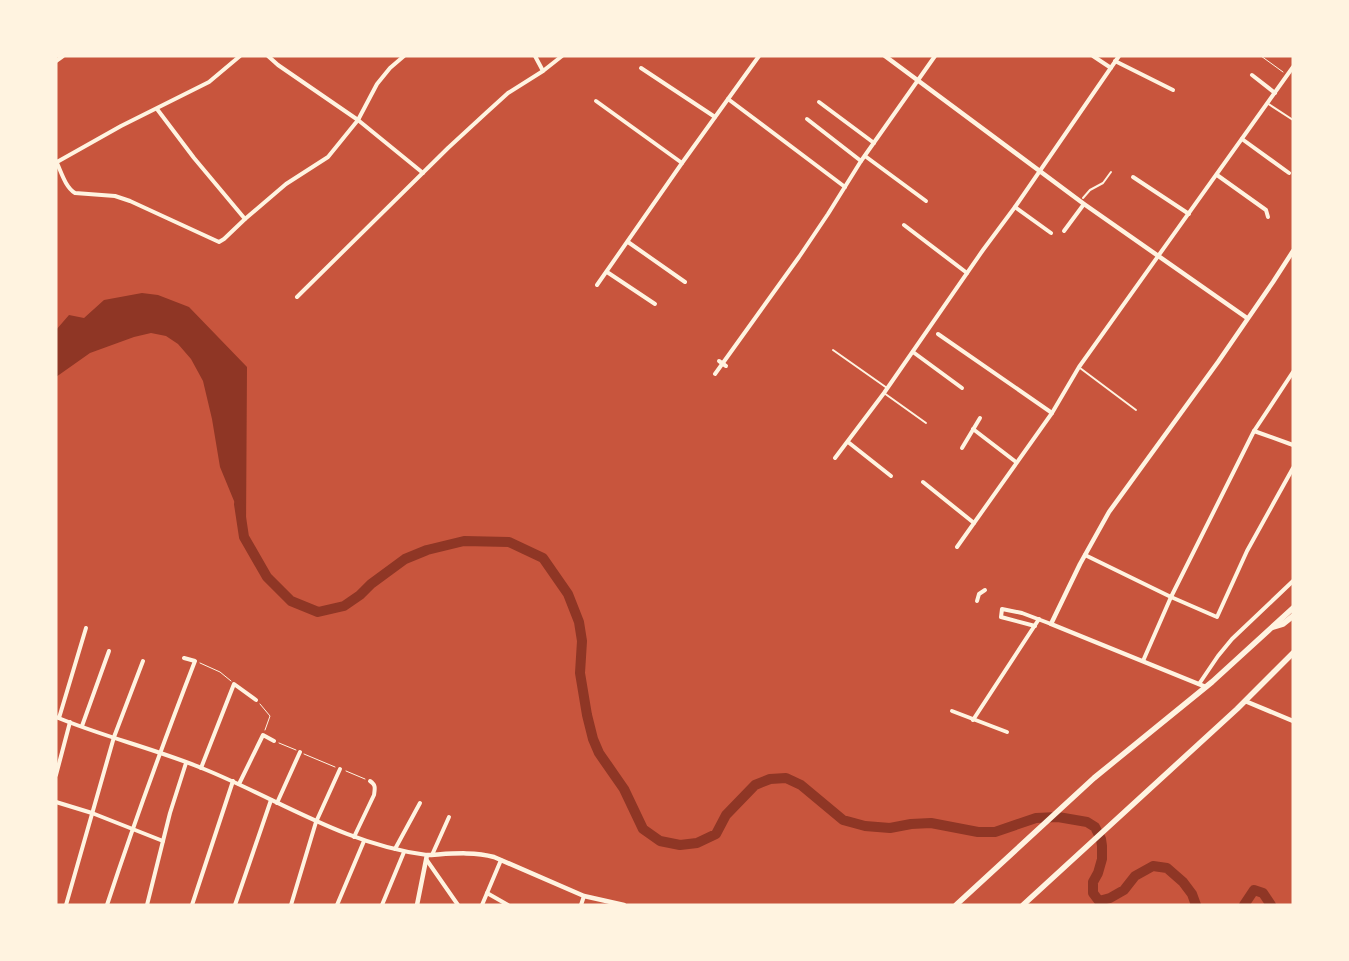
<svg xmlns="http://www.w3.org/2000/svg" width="1349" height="961" font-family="'Public Sans',sans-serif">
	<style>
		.water { fill: #8f3625 }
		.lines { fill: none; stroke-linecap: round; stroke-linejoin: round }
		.river { stroke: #8f3625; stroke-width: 10 }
		.path { stroke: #fff3e0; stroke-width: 1 }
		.service { stroke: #fff3e0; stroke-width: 2 }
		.minor { stroke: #fff3e0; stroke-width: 4 }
		.tertiary { stroke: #fff3e0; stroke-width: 4.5 }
		.primary { stroke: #fff3e0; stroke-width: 5.5 }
	</style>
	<rect width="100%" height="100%" fill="#c8553d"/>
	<path class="water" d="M142,293L158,295L189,307L247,367L246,530L220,467L212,419L203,381L191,359L178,344L166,336L151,333L134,337L90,353L56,377V330L69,315L84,318L104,300Z"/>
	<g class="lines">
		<g class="river">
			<path d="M239,504L244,537L267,577L291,601L318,612L344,606L360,595L371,584L405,559L427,550L464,541L509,542L543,558L568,594L579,622L582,641L580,673L587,715L593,739L599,753L624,789L643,829L660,841L680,845L697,843L716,834L726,815L755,785L770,779L786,778L801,785L843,820L865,826L890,828L911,824L931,823L978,832H995L1036,818L1058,817L1087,822L1095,827L1101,839L1102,846V859L1098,873L1093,882V893L1099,901L1110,898L1124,890L1135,876L1153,866L1167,868L1183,882L1192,894L1196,905"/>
			<path d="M1244,905L1254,890L1263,893L1271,905"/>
		</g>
		<g class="path">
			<path d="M1261,56L1283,72"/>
			<path d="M200,663L220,672L231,681"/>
			<path d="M260,704L270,716L265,730"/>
			<path d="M279,743L296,750"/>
			<path d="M304,754L335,767"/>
			<path d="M346,771L365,779"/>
		</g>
		<g class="service">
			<path d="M1267,103L1293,120"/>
			<path d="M1083,198L1090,190L1103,183L1111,172"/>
			<path d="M833,350L887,388"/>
			<path d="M1080,368L1136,410"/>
			<path d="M884,393L926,423"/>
		</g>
		<g class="minor">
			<path d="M268,56L278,65L358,120L423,173"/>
			<path d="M535,56L543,71"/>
			<path d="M1093,56L1111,68"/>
			<path d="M56,61L63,56"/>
			<path d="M1115,61L1173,90"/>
			<path d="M641,68L715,117"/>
			<path d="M1252,75L1275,93"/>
			<path d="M728,99L845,187"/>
			<path d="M596,101L682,163"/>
			<path d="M819,102L874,143"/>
			<path d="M157,109L194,158L245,219"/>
			<path d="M807,119L861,161"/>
			<path d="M1242,139L1289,173"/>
			<path d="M865,156L926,201"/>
			<path d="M56,161C61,171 65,187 75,193L115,196L130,201L219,242L224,239L245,219L286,184L328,157L358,120L377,84L390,68L404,56"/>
			<path d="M57,162L121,126L209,82L240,56"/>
			<path d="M1217,175L1266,210L1268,217"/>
			<path d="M1133,177L1189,214"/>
			<path d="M1015,207L1051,233"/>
			<path d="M904,225L967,273"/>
			<path d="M1064,231L1084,204"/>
			<path d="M628,242L685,282"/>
			<path d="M607,272L655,304"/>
			<path d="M597,285L682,163L759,56"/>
			<path d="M297,297L448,148L486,113L508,93L543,71L562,56"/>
			<path d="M938,334L1052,413"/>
			<path d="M913,352L962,388"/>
			<path d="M719,361L726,366"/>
			<path d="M715,374L799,257L828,214L861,161L935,56"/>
			<path d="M973,429L1016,462"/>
			<path d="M1254,431L1293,445"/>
			<path d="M848,442L891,476"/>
			<path d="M962,448L980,418"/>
			<path d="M835,458L884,393L983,250L1015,207L1119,56"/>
			<path d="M923,482L974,523"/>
			<path d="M957,547L1052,413L1079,367L1293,67"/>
			<path d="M1085,555L1171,597L1217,617L1247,551L1293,468"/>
			<path d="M977,601L979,594L985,590"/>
			<path d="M1035,626L1001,617L1002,609L1022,613L1051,624"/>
			<path d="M1143,661L1171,597L1254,431L1293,372"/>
			<path d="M1199,684L1218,656L1232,639L1293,581"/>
			<path d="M952,711L1007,732"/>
			<path d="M56,717C104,737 156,749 204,769C278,799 346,845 427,855"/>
			<path d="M59,718L86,628"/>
			<path d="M973,720L1039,619"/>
			<path d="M82,726L109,651"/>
			<path d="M201,768L234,684L256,700"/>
			<path d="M56,775L70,722"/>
			<path d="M239,784L263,735L274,741"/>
			<path d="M56,802L92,813L163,841"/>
			<path d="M277,803L300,752"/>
			<path d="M354,837L374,795C375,788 376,785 370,781"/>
			<path d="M395,849L420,803"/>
			<path d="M432,855L449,817"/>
			<path d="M426,859L458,905"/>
			<path d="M487,893L508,905"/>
			<path d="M66,905L114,737L143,661"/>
			<path d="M107,905C134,823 164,741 195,661L184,658"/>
			<path d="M147,905L170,813L186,763"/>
			<path d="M192,905L233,781"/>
			<path d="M235,905L271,800"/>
			<path d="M291,905L316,822L340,769"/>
			<path d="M337,905L364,841"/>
			<path d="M382,905L404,852"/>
			<path d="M482,905L501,860"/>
			<path d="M581,905L584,896"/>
		</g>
		<g class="tertiary">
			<path d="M885,56L1084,204L1247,318"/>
			<path d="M1206,687L1051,624L1080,564L1109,512L1218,362L1273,282L1293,251"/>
			<path d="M1245,701L1293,721"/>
			<path d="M417,905L427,855C448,854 473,851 494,857L584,896L624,905"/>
		</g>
		<g class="primary">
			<path d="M1273,627L1283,624L1293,616"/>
			<path d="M956,905L1094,778L1212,682L1293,608"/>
			<path d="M1023,905L1237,709L1293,653"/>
		</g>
	</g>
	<rect width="1349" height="961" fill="none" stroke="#fff3e0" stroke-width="115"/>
</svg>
